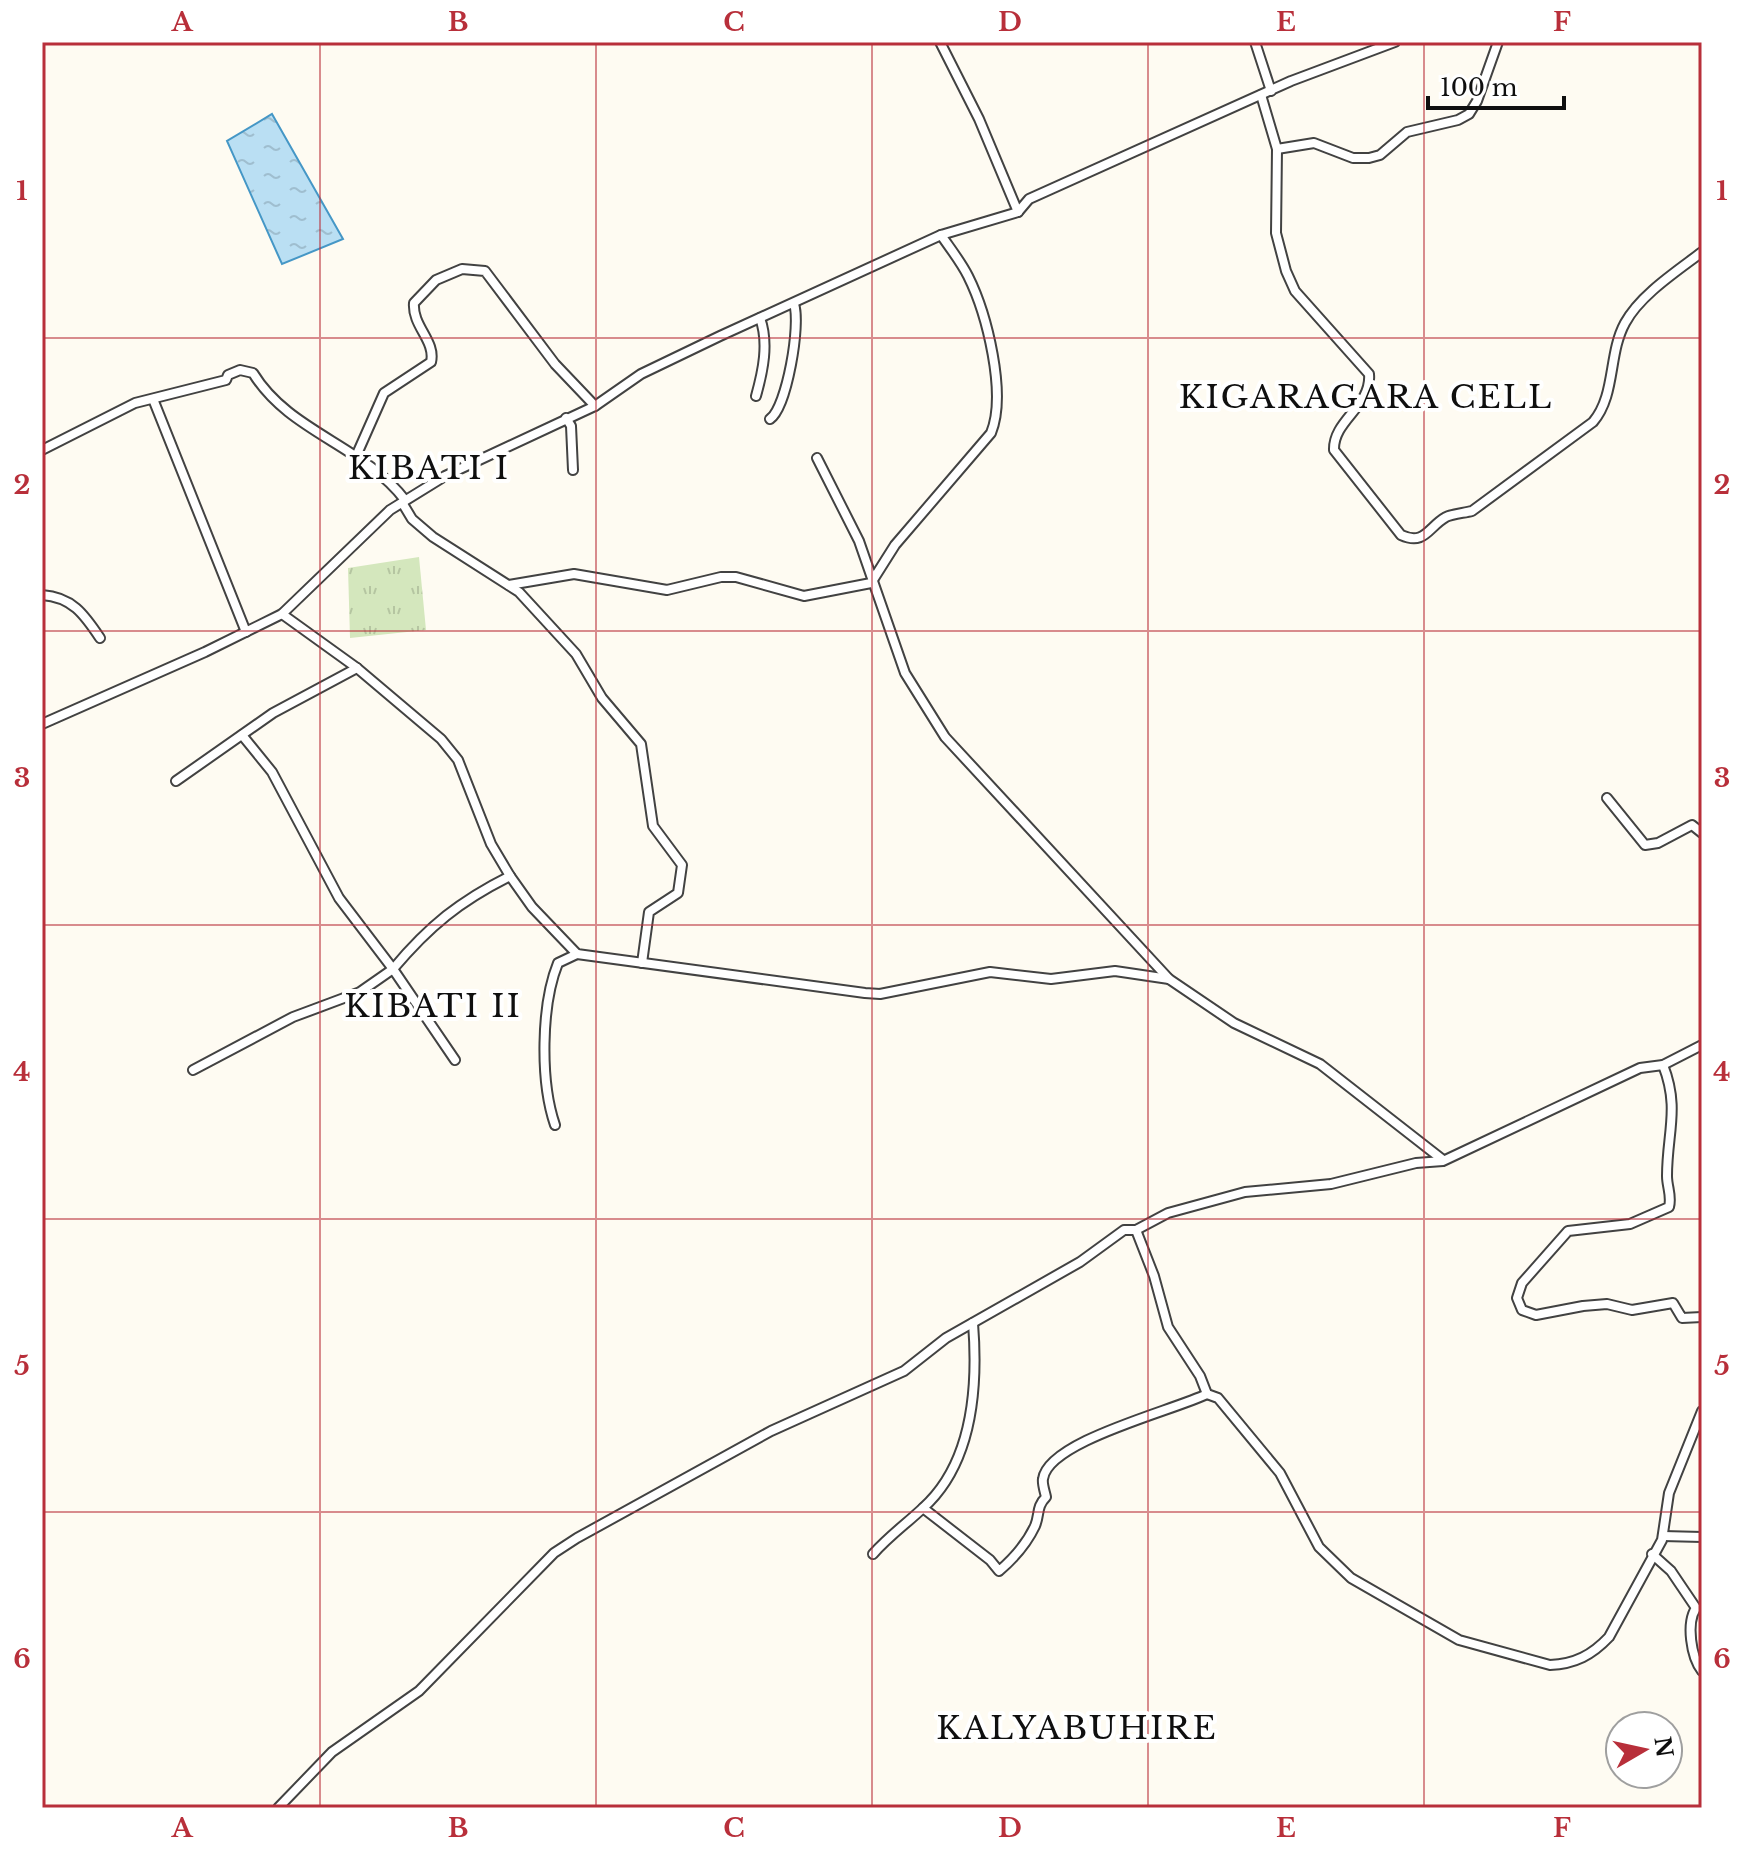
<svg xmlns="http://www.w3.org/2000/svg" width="1744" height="1850" font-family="'Libre Baskerville',serif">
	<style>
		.grass { fill: url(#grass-tufts) }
		.water { fill: url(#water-ripples); stroke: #4597c6; stroke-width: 2 }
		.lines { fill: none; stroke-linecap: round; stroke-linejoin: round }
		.minor-casing { stroke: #424242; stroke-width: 12 }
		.minor { stroke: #fff; stroke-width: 8 }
		.grid { fill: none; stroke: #b82f3a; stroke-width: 2; stroke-opacity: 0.55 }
		.labels { text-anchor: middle; stroke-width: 8; stroke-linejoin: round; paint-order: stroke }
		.quarter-label { font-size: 32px; letter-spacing: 2px; fill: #0f0f0f; stroke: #fff }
		.neatline { fill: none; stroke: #b82f3a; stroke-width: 3 }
		.grid-label { font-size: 26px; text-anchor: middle; font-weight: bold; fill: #b82f3a }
	</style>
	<defs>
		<pattern id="grass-tufts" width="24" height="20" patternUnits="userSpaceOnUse" patternTransform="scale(2)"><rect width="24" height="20" fill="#d4e7bd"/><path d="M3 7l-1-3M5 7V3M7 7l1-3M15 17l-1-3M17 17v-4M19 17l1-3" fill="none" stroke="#b5c5a1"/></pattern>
		<pattern id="water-ripples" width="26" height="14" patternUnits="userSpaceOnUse" patternTransform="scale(2)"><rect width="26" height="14" fill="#badff3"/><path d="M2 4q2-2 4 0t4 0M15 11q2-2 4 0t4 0" fill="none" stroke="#9fbecf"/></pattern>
	</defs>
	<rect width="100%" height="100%" fill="#fefbf2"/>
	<path class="grass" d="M419,557L426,630L350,638L348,568Z"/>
	<path class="water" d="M272,114L343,239L282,264L227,141Z"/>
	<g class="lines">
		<defs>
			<g id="minor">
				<path d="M940,42L979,119L1018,212"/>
				<path d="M1255,42L1271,91"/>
				<path d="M1261,95L1277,149L1276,233L1286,271L1295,291L1369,374C1372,406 1333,420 1334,450L1401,535C1425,546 1428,527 1446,517C1452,514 1464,513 1472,511L1593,422C1616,395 1608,354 1625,323C1640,295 1677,271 1702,252"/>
				<path d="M1277,149L1314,143L1353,158H1369L1380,155L1407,132L1458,120L1469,114L1477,101L1498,42"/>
				<path d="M756,396C763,371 769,343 760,318"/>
				<path d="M153,399L246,632"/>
				<path d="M566,418L571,426L573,470"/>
				<path d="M770,419C787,407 801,324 794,304"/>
				<path d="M42,450L135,403L226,380L228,375L240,370L253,373C289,432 363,445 405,500"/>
				<path d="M357,454L384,393L431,362C436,341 412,326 414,303L436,280L462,269L485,271L555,364L595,406"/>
				<path d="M817,458L859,541L905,673L945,737L1169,979"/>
				<path d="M403,504L412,519L433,537L519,592L576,654L602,698L641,744L653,826L682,865L678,893L649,912L642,963"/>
				<path d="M509,585L574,574L667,590L721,577H736L804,596L871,583L895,545L991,433C1007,394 987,314 968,276C961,262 950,248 941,235"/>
				<path d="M42,595C72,597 84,614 100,638"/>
				<path d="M282,614L357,668L441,739L458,760L491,844L510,876L532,907L577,954L865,993L880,994L990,972L1051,979L1115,971L1169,979L1234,1023L1320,1064L1443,1160"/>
				<path d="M42,724L205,652L282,614L390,510L445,476L595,406L641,374L720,336L941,235L1018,212L1029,199L1291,81L1395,42"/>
				<path d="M176,781L273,713L357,668"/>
				<path d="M1607,798L1645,845L1658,843L1692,825L1702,833"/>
				<path d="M455,1060L393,969C429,926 460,901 510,876"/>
				<path d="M1663,1065C1680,1108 1667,1133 1667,1176C1667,1187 1672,1196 1669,1207L1630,1224L1568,1231L1522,1283L1517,1298L1522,1310L1536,1315L1583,1306L1607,1304L1632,1310L1673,1303L1682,1318L1702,1317"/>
				<path d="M193,1070L293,1017L360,992L393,969L339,898L272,772L242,735"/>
				<path d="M555,1125C540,1081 541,1005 558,963L577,954"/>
				<path d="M1136,1230L1154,1276L1168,1327L1200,1376L1207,1394L1218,1398L1280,1473L1319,1547L1351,1578L1459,1640L1550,1665C1575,1664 1592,1655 1609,1637L1662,1540L1669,1493L1702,1411"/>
				<path d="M923,1508L990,1560L999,1571C1013,1559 1027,1543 1035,1526C1040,1514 1036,1507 1046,1497C1045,1492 1042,1484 1043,1479C1048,1441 1172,1411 1207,1394"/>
				<path d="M1663,1536L1702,1537"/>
				<path d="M873,1554C889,1536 906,1524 923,1508C973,1463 978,1385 973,1323"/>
				<path d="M1652,1554L1671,1571L1696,1608C1686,1623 1691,1657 1702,1671"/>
				<path d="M278,1808L332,1752L419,1691L554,1553L577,1538L771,1431L904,1371L946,1338L1080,1262L1124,1230H1136L1168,1213L1245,1192L1331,1184L1416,1163L1443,1161L1640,1068L1663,1065L1702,1045"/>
			</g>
		</defs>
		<use href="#minor" class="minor-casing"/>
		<use href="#minor" class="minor"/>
	</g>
	<path class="grid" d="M320,42V1808M596,42V1808M872,42V1808M1148,42V1808M1424,42V1808M42,338H1702M42,631H1702M42,925H1702M42,1219H1702M42,1512H1702"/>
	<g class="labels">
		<g class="quarter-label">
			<text x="1366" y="408">KIGARAGARA CELL</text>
			<text x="429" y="479">KIBATI I</text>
			<text x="433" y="1017">KIBATI II</text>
			<text x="1077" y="1739">KALYABUHIRE</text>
		</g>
	</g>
	<rect width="1744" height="1850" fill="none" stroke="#ffffff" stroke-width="88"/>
	<g transform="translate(1644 1750) rotate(81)"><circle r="38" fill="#ffffff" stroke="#9f9f9f" stroke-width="2"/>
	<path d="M0-6L14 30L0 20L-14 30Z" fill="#b82f3a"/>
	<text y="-12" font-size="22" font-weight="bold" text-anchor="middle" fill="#0f0f0f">N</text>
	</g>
	<path d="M1428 96v12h136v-12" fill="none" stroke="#0f0f0f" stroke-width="4"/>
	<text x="1440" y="96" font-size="24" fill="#0f0f0f" stroke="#ffffff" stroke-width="6" paint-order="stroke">100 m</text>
	<rect x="44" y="44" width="1656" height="1762" class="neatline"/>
	<g class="grid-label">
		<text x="182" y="31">A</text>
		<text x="458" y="31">B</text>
		<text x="734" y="31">C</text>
		<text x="1010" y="31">D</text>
		<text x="1286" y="31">E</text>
		<text x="1562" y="31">F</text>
		<text x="22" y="200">1</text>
		<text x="1722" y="200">1</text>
		<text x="22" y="494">2</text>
		<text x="1722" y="494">2</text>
		<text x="22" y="787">3</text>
		<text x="1722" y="787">3</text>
		<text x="22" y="1081">4</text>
		<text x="1722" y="1081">4</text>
		<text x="22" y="1375">5</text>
		<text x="1722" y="1375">5</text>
		<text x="22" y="1668">6</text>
		<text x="1722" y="1668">6</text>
		<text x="182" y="1837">A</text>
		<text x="458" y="1837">B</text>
		<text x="734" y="1837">C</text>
		<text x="1010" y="1837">D</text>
		<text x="1286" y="1837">E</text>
		<text x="1562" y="1837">F</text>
	</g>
</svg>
